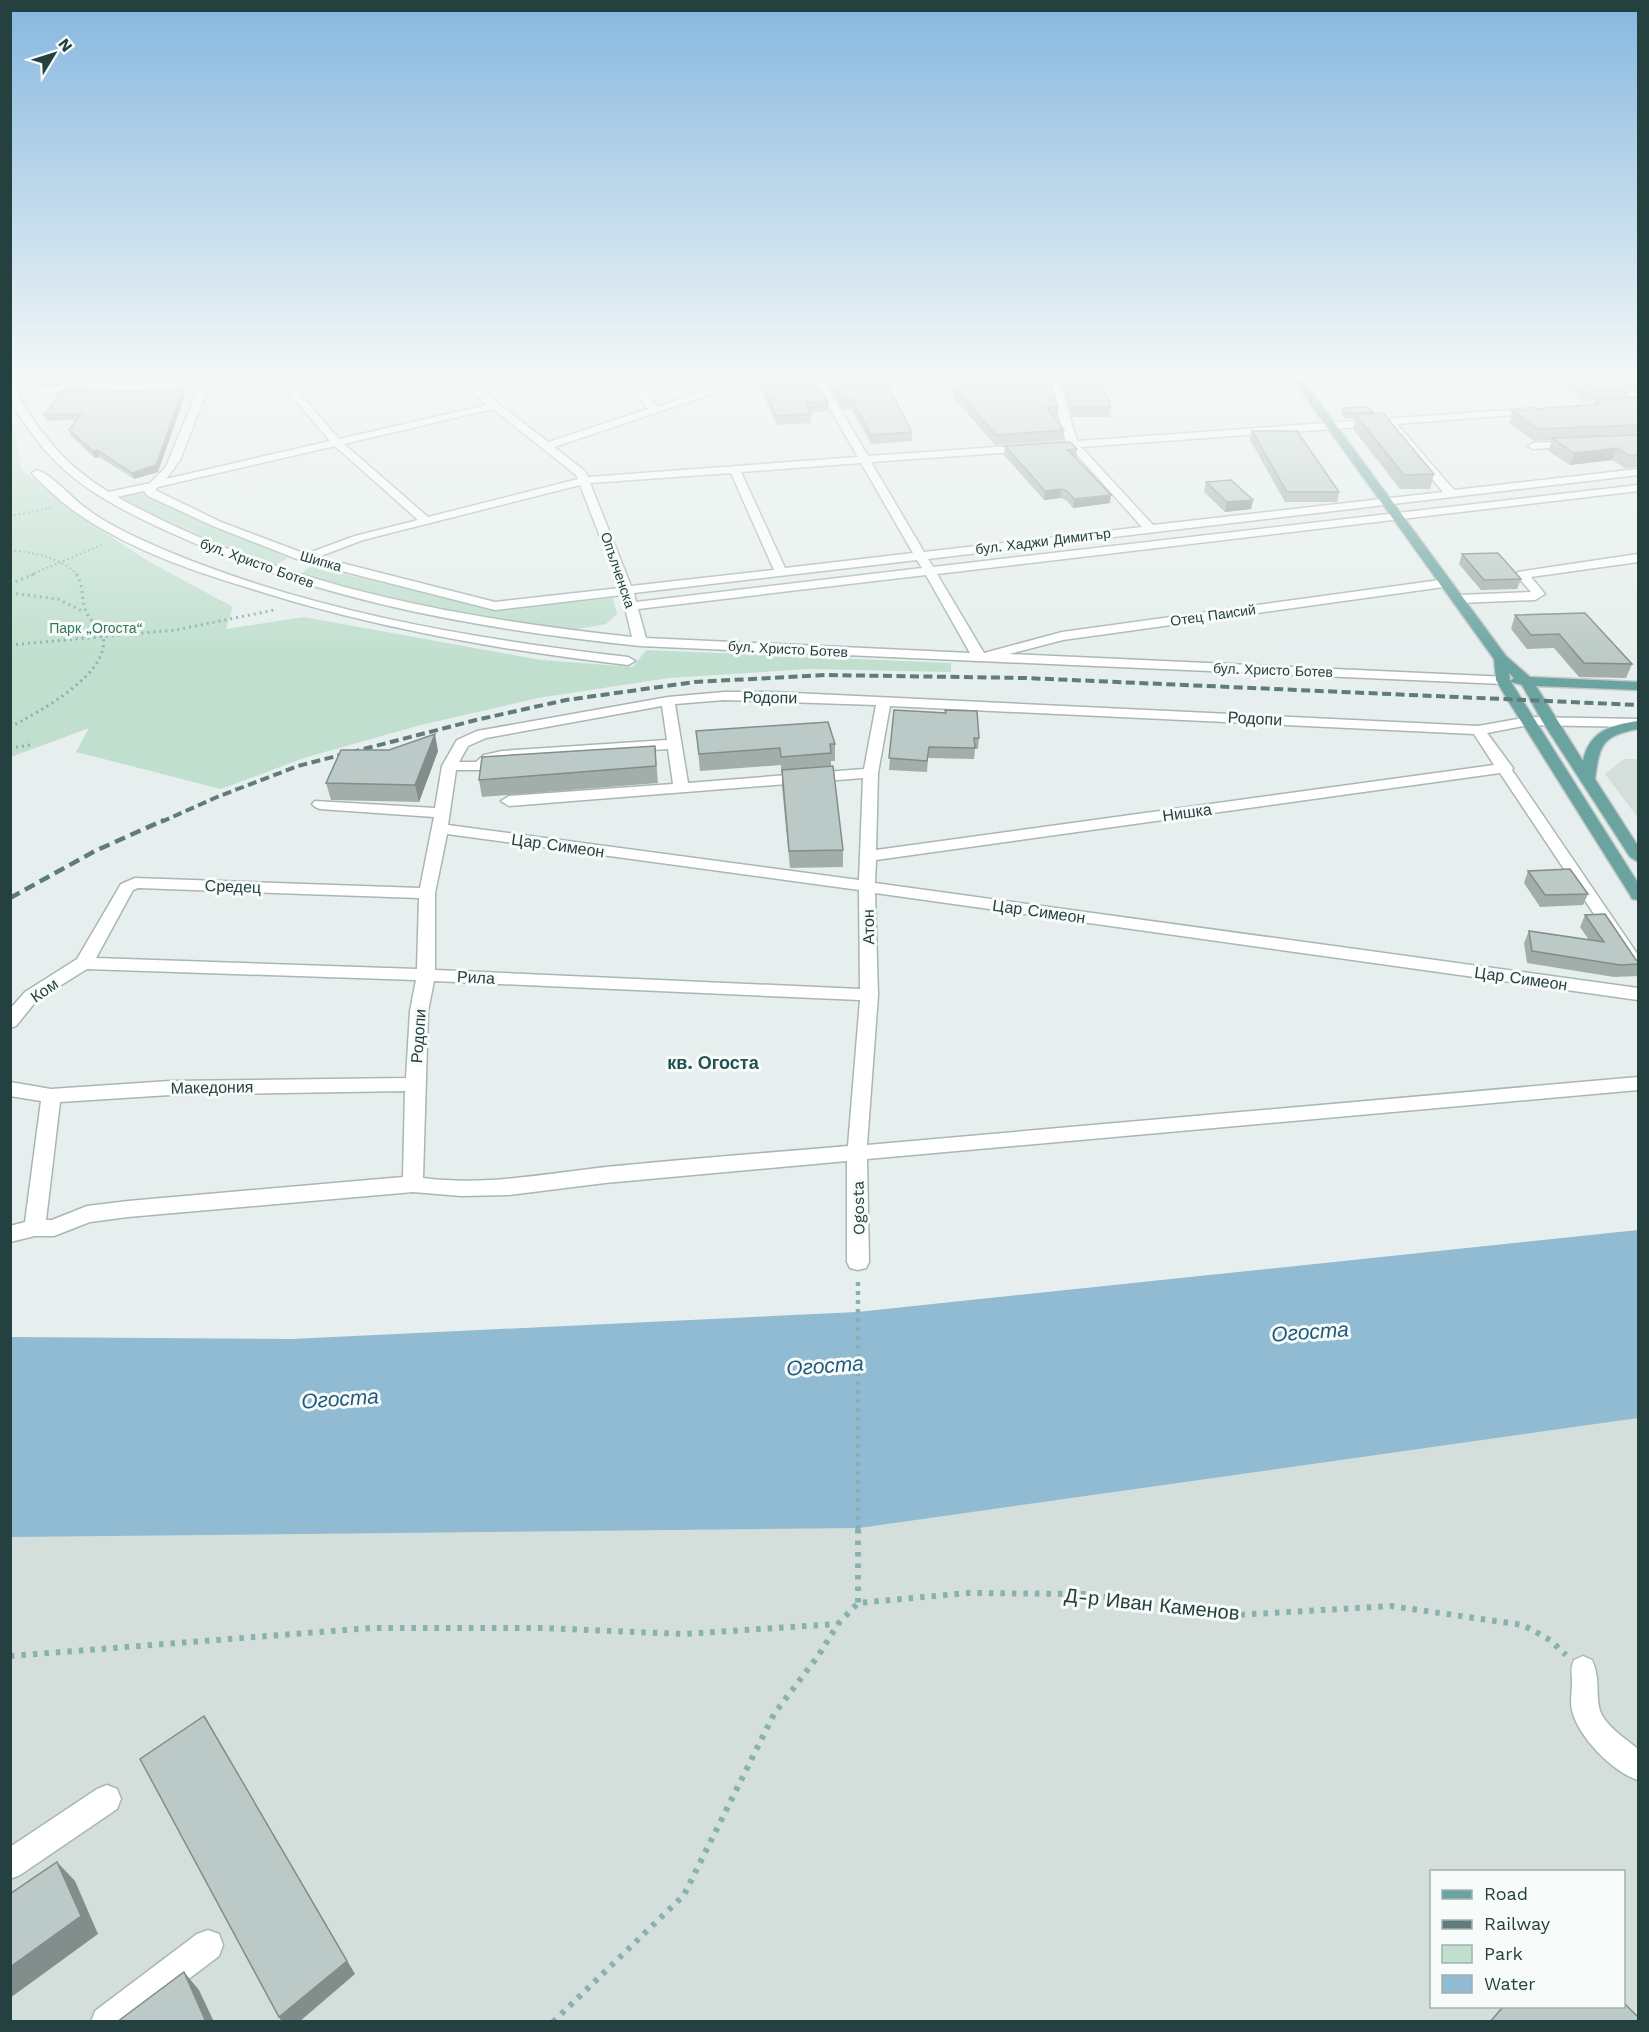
<svg xmlns="http://www.w3.org/2000/svg" width="1649" height="2032" font-family="'Work Sans',sans-serif">
	<style>
		.built { fill: #d4dfdc; fill-rule: evenodd }
		.green { fill: #c0dfce }
		.water { fill: #90bbd2 }
		.lines { fill: none; stroke-linecap: round; stroke-linejoin: round }
		.minor-casing { stroke: #a8b7b5; stroke-width: 3 }
		.major-casing { stroke: #c2cac9; stroke-width: 3 }
		.path-far3 { stroke: #87b2ad; stroke-width: 2; stroke-dasharray: 1.5 3; stroke-linecap: butt }
		.path-far2 { stroke: #87b2ad; stroke-width: 3; stroke-dasharray: 2 4; stroke-linecap: butt }
		.path-far1 { stroke: #87b2ad; stroke-width: 4.5; stroke-dasharray: 4 5; stroke-linecap: butt }
		.path { stroke: #87b2ad; stroke-width: 6; stroke-dasharray: 4.5 7; stroke-linecap: butt }
		.minor { fill: #fff; fill-rule: evenodd }
		.major { fill: #6ba3a0; fill-rule: evenodd }
		.rail-far1 { stroke: #607c7a; stroke-width: 4; stroke-dasharray: 9 4.5; stroke-linecap: butt }
		.rail { stroke: #607c7a; stroke-width: 4.5; stroke-dasharray: 11 6; stroke-linecap: butt }
		.wall { fill: #a1aeaa }
		.shaded-wall { fill: #838d8b }
		.building { fill: #bbcac6; stroke: #838d8b; stroke-width: 1.5 }
		.labels { text-anchor: middle; stroke-width: 6; stroke-linejoin: round; paint-order: stroke }
		.far-street-label { font-size: 14px; fill: #25413f; stroke: #f7fbfa }
		.far-park-label { font-size: 14px; fill: #2f785a; stroke: #f7fbfa }
		.street-label { font-size: 16px; fill: #25413f; stroke: #f7fbfa }
		.neighbourhood-label { font-size: 18px; font-weight: bold; fill: #205351; stroke: #f7fbfa }
		.near-street-label { font-size: 20px; fill: #25413f; stroke: #f7fbfa }
		.near-water-label { font-size: 21px; font-style: italic; fill: #1e5a7d; stroke: #f7fbfa }
	</style>
	<rect width="100%" height="100%" fill="#e6efed"/>
	<g class="built">
		<path d="M1624,759H1638V818L1605,774Z"/>
		<path d="M1638,1309V2021H11L10,1404ZM1432,1872H1624V2006H1432Z"/>
	</g>
	<g class="green">
		<path d="M10,422L14,427L21,469L81,517L148,561L233,607L226,629L304,617L541,660L633,667L646,650L951,663V672L809,669L669,678L538,698L421,725L307,757L221,789L76,752L89,728L11,757Z"/>
		<path d="M144,491L288,558L274,566L141,510L120,498Z"/>
		<path d="M311,566L493,610L613,598L617,614L606,624L571,630L464,616L295,578Z"/>
	</g>
	<path class="water" d="M1638,1230V1418L859,1528L11,1537V1337L292,1339L857,1312Z"/>
	<g class="lines">
		<defs>
			<g id="minor">
				<path d="M40,380C70,380 99,385 128,385C155,385 183,380 211,380L180,460L166,479L330,441L278,380H288L339,439L487,405L457,380H468L548,442L648,409L627,380H637L657,407L739,380H754L554,447L585,471L588,477L858,457L813,380H823L868,456L1066,442L1049,380H1059L1077,441L1536,408L1541,411L1540,413L1397,424L1454,490L1638,469V475L928,559L933,567L1638,485V491L937,574L984,653L1062,632L1447,579L1453,583L1451,586L1063,640L1009,654L1508,677L1510,680L1503,684L640,646C478,629 319,601 169,532C119,509 67,483 34,436C22,420 10,405 10,384L33,387L64,386L66,388C54,396 30,393 16,391C39,434 67,467 109,492L150,483L166,467L200,384L128,391L45,383ZM493,409L576,475L578,479L428,517L344,444ZM1387,425L1443,492L1153,525L1081,447ZM335,446L418,520L355,536L306,554L221,522L155,490L158,487ZM1071,448L1142,527L924,552L871,462ZM861,463L913,553L785,568L741,472ZM731,473L774,570L631,586L590,483ZM580,485L620,588L495,602L318,557L363,540ZM144,491L148,496L213,526L302,561L495,610L622,595L632,637C453,618 277,585 117,497ZM917,560L922,568L636,602L634,593ZM926,575L970,653L646,638L638,609Z"/>
				<path d="M1609,380H1620L1638,395V403L1635,402Z"/>
				<path d="M1574,441L1579,444L1578,446L1533,449L1528,446L1533,443Z"/>
				<path d="M37,470C52,474 72,499 87,509C111,527 140,539 167,551C313,612 472,639 628,657L635,661L628,665C499,650 373,628 249,588C193,571 135,551 86,519C66,507 50,491 33,475L32,473Z"/>
				<path d="M1638,554V562L1531,577L1545,594L1535,600L1459,603L1453,599L1459,595L1531,592L1516,575L1518,572Z"/>
				<path d="M724,692H773L1478,726L1529,717L1638,719V727L1529,725L1487,733L1513,768L1512,770L1638,955V973L1632,971L1500,773L876,860L875,883L1638,988V1000L875,893L878,995L867,1145L1638,1077V1090L867,1159L869,1262L866,1268L858,1270L850,1268L847,1262V1161L605,1183L509,1195L461,1196L413,1192L128,1217L90,1222L54,1236H35L10,1242V1226L25,1222L41,1101L10,1096V1082L51,1089L170,1081L406,1078L410,1011L416,980L87,969L37,1000L16,1026L10,1028V1009L25,992L77,959L121,884L135,878L420,888L434,817L320,809L315,807L312,804L315,801L435,808L442,766L457,740L477,731L668,697ZM724,700L876,705L864,769L688,783L675,704ZM662,706L667,740L502,751L484,755L476,762H459L468,746L486,738ZM890,706L1474,734L1494,765L876,850L878,773ZM668,749L673,784L509,796L501,801L509,806L863,778L859,880L448,825L456,770H480L494,761L502,759ZM447,834L859,890L860,989L435,970V893ZM138,888L419,898L417,969L96,958L133,890ZM434,981L860,1000L848,1146C767,1153 686,1159 606,1167C544,1174 485,1186 423,1178L428,1011ZM405,1091L403,1177L128,1201L87,1206L52,1220H46L60,1102L170,1095Z"/>
				<path d="M1583,1656L1592,1660C1600,1678 1596,1689 1599,1707C1602,1724 1626,1739 1638,1749V1780C1613,1772 1578,1737 1572,1710C1570,1701 1572,1692 1572,1682C1572,1673 1570,1669 1574,1660Z"/>
				<path d="M107,1785L117,1789L121,1799L117,1809L20,1875L10,1879V1847L97,1789Z"/>
				<path d="M208,1930L219,1934L223,1945L219,1956L132,2022H91L95,2011L197,1934Z"/>
			</g>
			<path id="major" d="M1293,380H1303L1506,656L1530,677L1638,682V690L1536,686L1583,761C1589,731 1611,725 1638,721V729C1602,736 1600,744 1595,779L1638,846V862L1630,857L1542,721L1522,685L1511,682L1638,883V900L1632,899L1630,895L1507,699L1496,680L1494,659ZM1509,673L1514,678L1510,681V680Z"/>
		</defs>
		<use href="#minor" class="minor-casing"/>
		<use href="#major" class="major-casing"/>
		<g class="path-far3">
			<path d="M10,516L51,508"/>
			<path d="M10,550C35,553 60,557 78,575"/>
			<path d="M30,575L104,544"/>
		</g>
		<g class="path-far2">
			<path d="M10,584L34,574"/>
			<path d="M10,593L58,599L84,612"/>
			<path d="M10,645L176,630L274,610"/>
			<path d="M10,727C37,713 111,674 103,637C100,626 88,620 85,609C81,596 84,586 76,574"/>
			<path d="M10,748L30,745"/>
		</g>
		<path class="path-far1" d="M858,1282V1531"/>
		<g class="path">
			<path d="M858,1529V1603"/>
			<path d="M10,1656L371,1628H543L684,1634L837,1624"/>
			<path d="M553,2022L684,1895L774,1714L818,1656L838,1624L858,1603L968,1593L1083,1594L1236,1615L1391,1606L1523,1625L1550,1640L1566,1655"/>
		</g>
		<use href="#minor" class="minor"/>
		<use href="#major" class="major"/>
		<path class="rail-far1" d="M161,822L217,797L298,766L476,720L566,700L695,682L825,675L1026,678L1638,705"/>
		<path class="rail" d="M10,898L95,851L164,820"/>
	</g>
	<g class="wall">
		<path d="M759,380H815L828,402V411L810,412L811,423L777,425L759,385Z"/>
		<path d="M827,380H885L912,432V441L871,444L852,409L843,410L827,383Z"/>
		<path d="M920,380H1050L1058,407L1057,417H1054L1064,430L1063,440L995,445L954,398L951,387L922,388Z"/>
		<path d="M1061,380H1100L1111,407L1109,417H1072Z"/>
		<path d="M1568,380L1630,389L1628,397H1638V467L1625,468L1612,460L1570,465L1548,451L1552,440L1534,441L1509,423L1512,411L1594,405L1595,400L1582,402L1566,386Z"/>
		<path d="M1631,380H1638V393L1629,385Z"/>
		<path d="M114,389L115,391L185,395L158,472L134,479L99,457L95,458L71,436L69,430L76,420L47,421L44,415Z"/>
		<path d="M1342,408L1373,412L1372,414L1434,474L1430,489H1400L1353,429L1356,418L1346,419L1341,413Z"/>
		<path d="M1252,431L1339,492L1337,502H1285L1250,440Z"/>
		<path d="M1005,446L1077,449L1076,458L1110,503L1073,508L1066,500L1060,498L1044,500L1004,455Z"/>
		<path d="M1206,482L1253,500L1251,509L1225,512L1204,492Z"/>
		<path d="M1462,554L1521,579L1517,589L1481,590L1459,564Z"/>
		<path d="M1515,615L1632,664L1626,678L1579,677L1554,648L1527,649L1511,629Z"/>
		<path d="M894,710L979,738L978,749H975L974,759L928,758L927,772L889,770Z"/>
		<path d="M696,731L835,744V761H831V766L843,850V867L790,868L782,787V773H781V765L700,771Z"/>
		<path d="M655,746L658,783L482,797L479,780Z"/>
		<path d="M438,751L419,802L331,800L326,783Z"/>
		<path d="M1528,871L1588,894L1583,905L1540,907L1524,883Z"/>
		<path d="M1585,915L1636,960L1638,961V976L1614,977L1527,963L1524,943L1529,931L1589,940L1580,927Z"/>
		<path d="M1502,2007H1623L1638,2022H1489Z"/>
	</g>
	<g class="shaded-wall">
		<path d="M183,389L185,395L158,472L134,479L132,473Z"/>
		<path d="M1617,448L1612,460L1570,465L1574,453Z"/>
		<path d="M97,450L99,457L95,458L93,451Z"/>
		<path d="M1061,489L1060,498L1044,500L1045,491Z"/>
		<path d="M1111,495L1110,503L1073,508L1074,499Z"/>
		<path d="M1253,500L1251,509L1225,512L1227,502Z"/>
		<path d="M435,734L438,751L419,802L415,785Z"/>
		<path d="M204,1716L355,1974L299,2022H282L279,2017Z"/>
		<path d="M57,1862L75,1881L98,1934L10,1998V1967Z"/>
		<path d="M184,1972L199,1990L214,2022H206Z"/>
	</g>
	<g class="building">
		<path d="M761,380H815L828,402L806,403L811,414L777,416Z"/>
		<path d="M831,380H885L912,432L871,435L852,400L843,401Z"/>
		<path d="M952,380H1050L1058,407H1046L1064,430L996,435L955,389Z"/>
		<path d="M1065,380H1100L1111,407H1073Z"/>
		<path d="M1572,380H1619L1630,389L1585,393Z"/>
		<path d="M64,389H114L112,391L183,389L156,465L132,473L97,450L93,451L69,430L81,414L44,415Z"/>
		<path d="M1638,397V425L1538,429L1512,411L1600,404L1596,400Z"/>
		<path d="M1368,407L1373,412L1347,414L1342,408Z"/>
		<path d="M1383,413L1434,474L1404,475L1356,415Z"/>
		<path d="M1252,431H1297L1339,492H1287Z"/>
		<path d="M1638,435V455L1630,456L1617,448L1574,453L1552,438Z"/>
		<path d="M1070,442L1077,449L1068,450L1111,495L1074,499L1067,491L1061,489L1045,491L1005,446Z"/>
		<path d="M1231,480L1253,500L1227,502L1206,482Z"/>
		<path d="M1498,553L1521,579L1484,580L1462,554Z"/>
		<path d="M1585,613L1632,664L1584,663L1559,634L1531,635L1515,615Z"/>
		<path d="M894,710L946,713L945,710L977,711L979,738H974L975,748L929,747L927,761L889,758Z"/>
		<path d="M828,722L835,744H830L831,753L781,757L780,748L699,754L696,731Z"/>
		<path d="M435,734L415,785L326,783L341,750H389Z"/>
		<path d="M655,746L656,766L479,780L482,757Z"/>
		<path d="M833,766L843,850L789,851L782,770Z"/>
		<path d="M1570,869L1588,894L1545,895L1528,871Z"/>
		<path d="M1605,914L1636,960L1638,961V964L1620,965L1532,951L1529,931L1604,942L1585,915Z"/>
		<path d="M204,1716L347,1961L279,2017L140,1759Z"/>
		<path d="M57,1862L81,1916L10,1967V1894Z"/>
		<path d="M184,1972L206,2022H117Z"/>
		<path d="M1623,2002L1638,2017V2022H1490L1503,2007H1623Z"/>
	</g>
	<linearGradient id="sky" x2="0" y2="1"><stop stop-color="#85b7df"/><stop offset="0.57" stop-color="#f4f8f7"/><stop offset="1" stop-color="#f4f8f7" stop-opacity="0"/></linearGradient>
	<rect width="1649" height="664" fill="url(#sky)"/>
	<g class="labels">
		<g class="far-street-label">
			<text transform="translate(1043 541) rotate(-7)" y="5">бул. Хаджи Димитър</text>
			<text transform="translate(321 561) rotate(16)" y="5">Шипка</text>
			<text transform="translate(257 563) rotate(20)" y="5">бул. Христо Ботев</text>
			<text transform="translate(618 570) rotate(71)" y="5">Опълченска</text>
			<text transform="translate(1213 615) rotate(-8)" y="5">Отец Паисий</text>
			<text transform="translate(788 649) rotate(3)" y="5">бул. Христо Ботев</text>
			<text transform="translate(1273 670) rotate(2)" y="5">бул. Христо Ботев</text>
		</g>
		<g class="far-park-label">
			<text x="96" y="633">Парк „Огоста“</text>
		</g>
		<g class="street-label">
			<text transform="translate(770 697) rotate(1)" y="6">Родопи</text>
			<text transform="translate(1255 718) rotate(3)" y="6">Родопи</text>
			<text transform="translate(1187 812) rotate(-8)" y="6">Нишка</text>
			<text transform="translate(558 845) rotate(8)" y="6">Цар Симеон</text>
			<text transform="translate(233 886) rotate(2)" y="6">Средец</text>
			<text transform="translate(1039 911) rotate(8)" y="6">Цар Симеон</text>
			<text transform="translate(868 927) rotate(-91)" y="6">Атон</text>
			<text transform="translate(476 977) rotate(3)" y="6">Рила</text>
			<text transform="translate(1521 978) rotate(8)" y="6">Цар Симеон</text>
			<text transform="translate(44 990) rotate(-35)" y="6">Ком</text>
			<text transform="translate(418 1036) rotate(-86)" y="6">Родопи</text>
			<text transform="translate(212 1087) rotate(-1)" y="6">Македония</text>
			<text transform="translate(858 1208) rotate(-91)" y="6">Ogosta</text>
		</g>
		<g class="neighbourhood-label">
			<text x="713" y="1069">кв. Огоста</text>
		</g>
		<g class="near-street-label">
			<text transform="translate(1152 1604) rotate(6)" y="7">Д-р Иван Каменов</text>
		</g>
		<g class="near-water-label">
			<text transform="translate(1310 1332) rotate(-4)" y="7">Огоста</text>
			<text transform="translate(825 1366) rotate(-4)" y="7">Огоста</text>
			<text transform="translate(340 1399) rotate(-4)" y="7">Огоста</text>
		</g>
	</g>
	<rect width="1649" height="2032" fill="none" stroke="#25413f" stroke-width="24"/>
	<rect x="1430" y="1870" width="195" height="138" fill="#f7fbfa" stroke="#a3b1af" stroke-width="1.5"/>
	<rect x="1442" y="1890" width="30" height="9" fill="#6ba3a0" stroke="#a3b1af" stroke-width="1.5"/>
	<text x="1484" y="1900" font-size="18" fill="#25413f">Road</text>
	<rect x="1442" y="1920" width="30" height="9" fill="#607c7a" stroke="#a3b1af" stroke-width="1.5"/>
	<text x="1484" y="1930" font-size="18" fill="#25413f">Railway</text>
	<rect x="1442" y="1945" width="30" height="18" fill="#c0dfce" stroke="#a3b1af" stroke-width="1.5"/>
	<text x="1484" y="1960" font-size="18" fill="#25413f">Park</text>
	<rect x="1442" y="1975" width="30" height="18" fill="#90bbd2" stroke="#a3b1af" stroke-width="1.5"/>
	<text x="1484" y="1990" font-size="18" fill="#25413f">Water</text>
	<g transform="translate(54 54) rotate(52)" stroke="#f7fbfa" stroke-width="4.5" paint-order="stroke">
	<path d="M0-4.5L10 22L0 15L-10 22Z" fill="#25413f"/>
	<text y="-9" font-size="16" font-weight="bold" text-anchor="middle" fill="#25413f">N</text>
	</g>
</svg>
